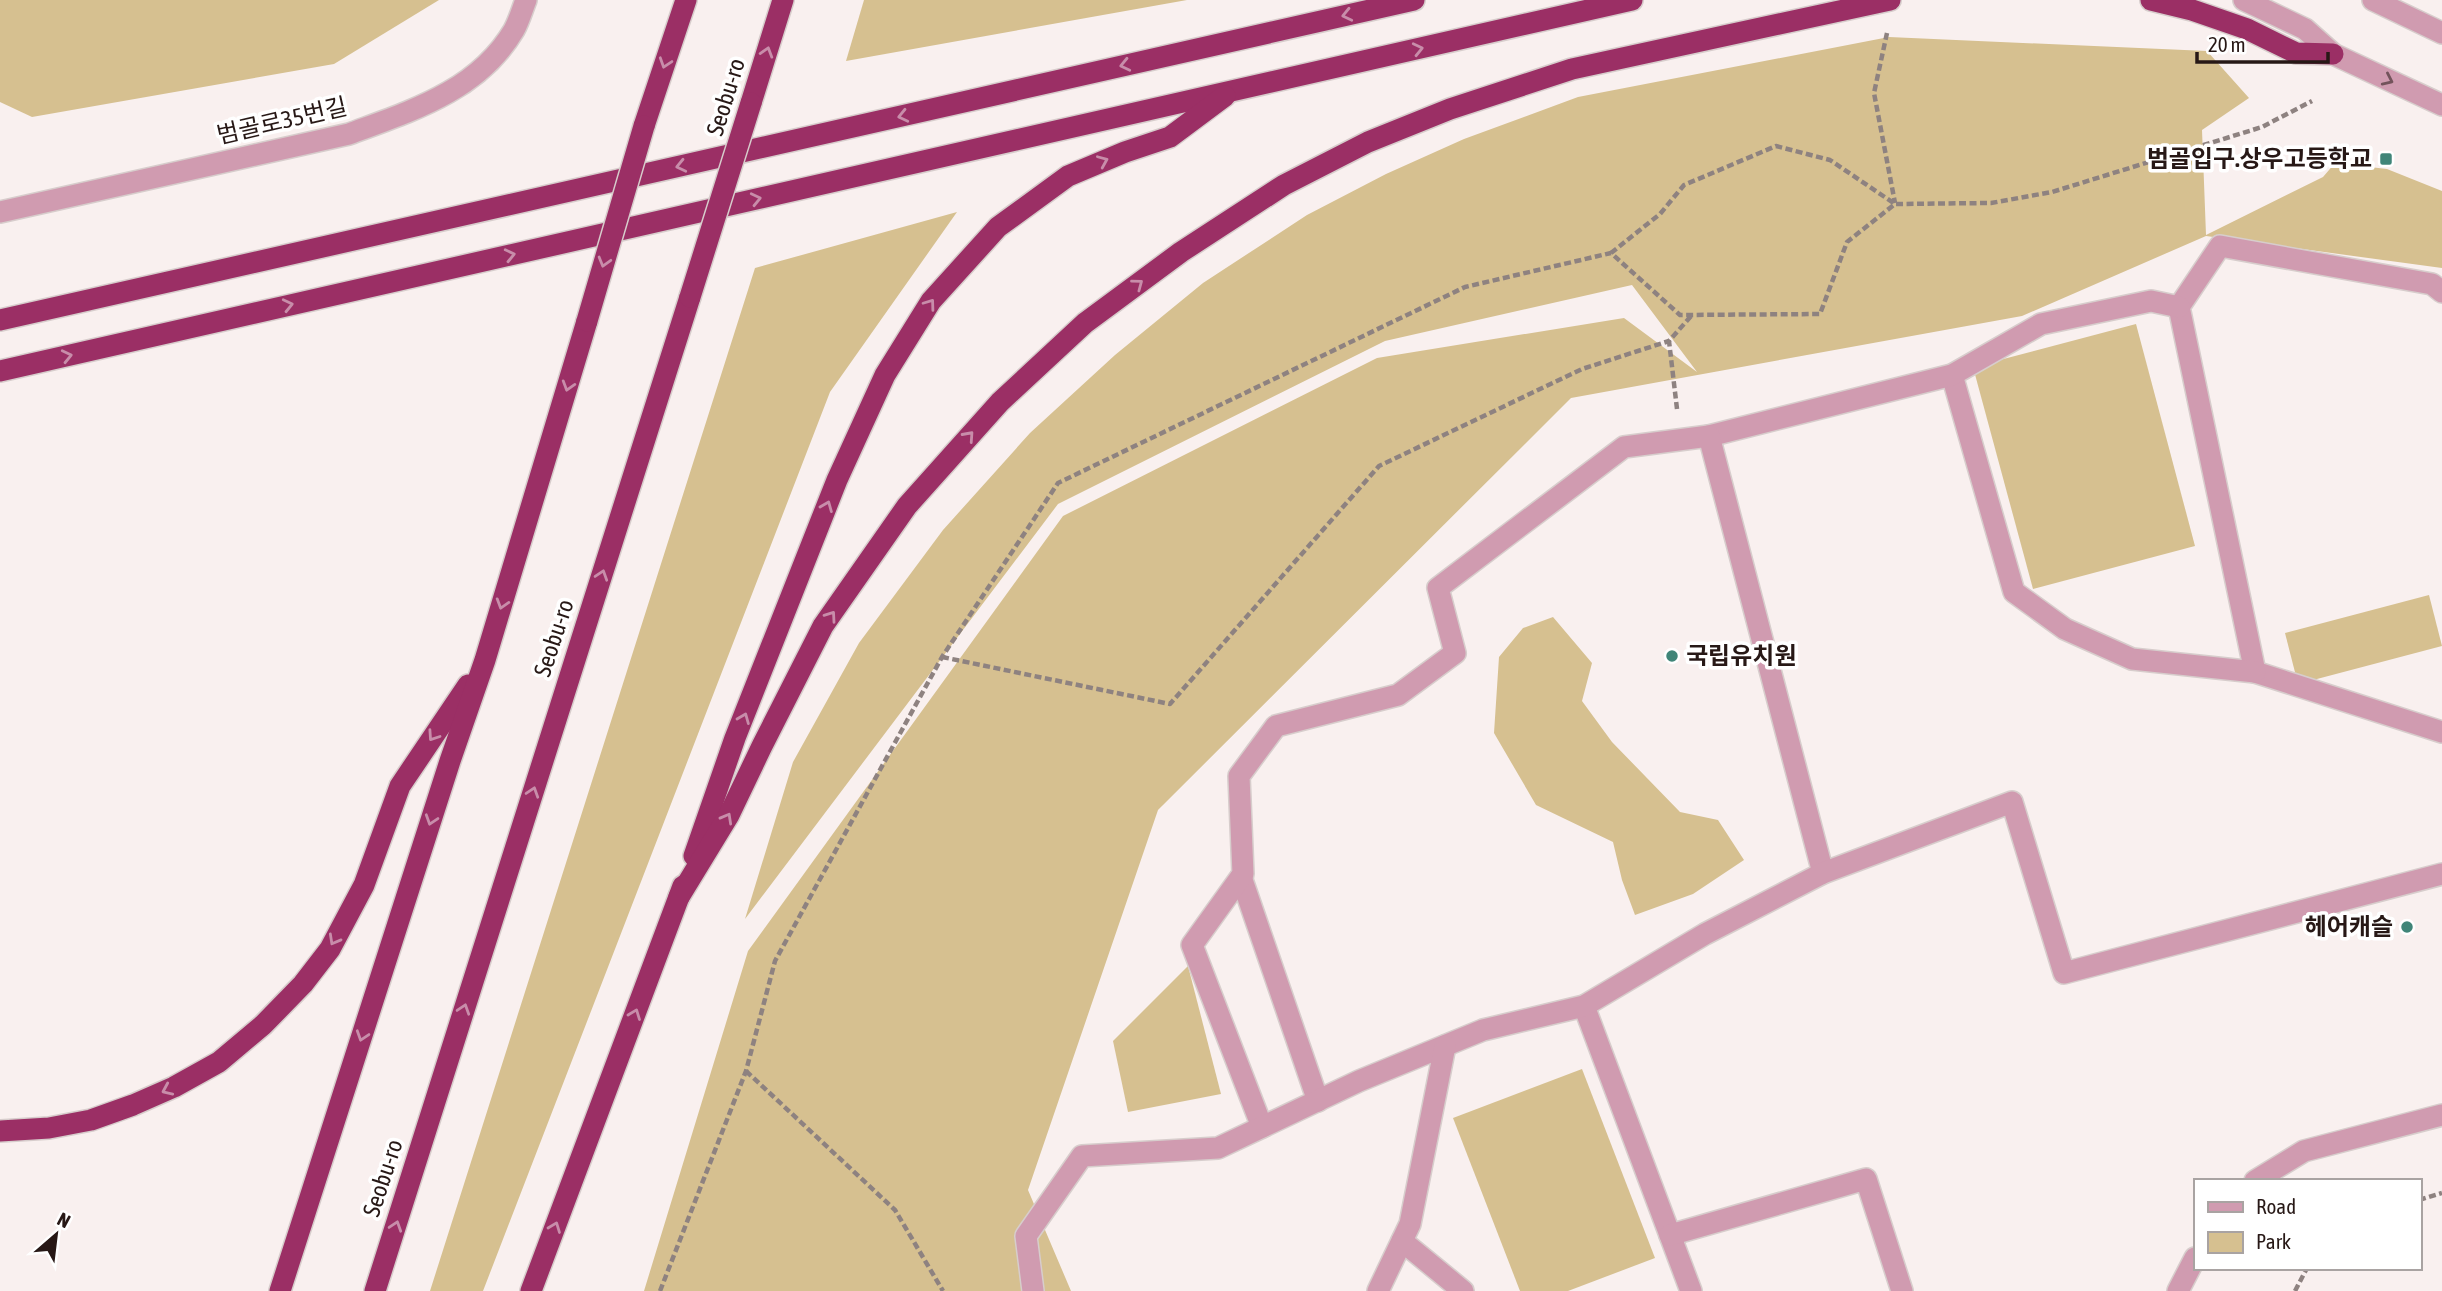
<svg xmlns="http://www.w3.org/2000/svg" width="2442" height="1291" font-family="'Asap Condensed','Noto Sans KR',sans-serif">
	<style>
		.green { fill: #d6c090 }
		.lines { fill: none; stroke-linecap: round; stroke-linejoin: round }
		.minor-casing { stroke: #d7cdcc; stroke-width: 24 }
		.highway-casing { stroke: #d7cdcc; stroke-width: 24 }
		.path { stroke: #8e8280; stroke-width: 4.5; stroke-dasharray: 7 3.5; stroke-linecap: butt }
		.minor { stroke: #d09bb0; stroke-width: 21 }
		.highway { stroke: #9b2f65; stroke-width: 21 }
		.highway-bridge-casing { stroke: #d7cdcc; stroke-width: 24; stroke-linecap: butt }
		.highway-bridge { stroke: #9b2f65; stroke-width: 21 }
		.oneway { stroke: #c88daa }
		.oneway2 { stroke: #73535b }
		.poi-dot { fill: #408578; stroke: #fff; stroke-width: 2.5 }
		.labels { text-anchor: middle; stroke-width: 7; stroke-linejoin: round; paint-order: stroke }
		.street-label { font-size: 24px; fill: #271816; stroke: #fff }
		.poi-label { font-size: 24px; font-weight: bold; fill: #271816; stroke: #fff; text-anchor: end }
	</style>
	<rect width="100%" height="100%" fill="#f9f0ef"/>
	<g class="green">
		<path d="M0,0H439L334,64L32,117L0,102Z"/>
		<path d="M864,0H1187L846,61Z"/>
		<path d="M1889,37L2207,51L2249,98L2202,130L2206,235L2323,177L2335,163L2387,169L2442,191V268L2206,236L2022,316L1571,398L1158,810L1028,1190L1071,1291H644L748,951L1063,516L1377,358L1624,318L1697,372L1632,285L1385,341L1058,504L745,919L793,762L859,643L943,530L1030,433L1115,355L1203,283L1307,215L1386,174L1464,139L1578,97Z"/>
		<path d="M957,212L830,392L483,1291H430L755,268Z"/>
		<path d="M2136,324L2195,546L2033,589L1973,367Z"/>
		<path d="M2429,595L2442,646L2298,684L2285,633Z"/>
		<path d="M1553,617L1592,663L1582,701L1612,742L1680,812L1718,820L1744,860L1693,894L1635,915L1622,880L1613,842L1536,805L1494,733L1499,657L1523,628Z"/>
		<path d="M1188,966L1221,1094L1128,1112L1113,1041Z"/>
		<path d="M1582,1069L1655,1258L1568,1291H1520L1453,1118Z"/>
	</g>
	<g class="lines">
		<defs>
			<g id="minor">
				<path d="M2244,0L2305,29L2333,54L2442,105"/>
				<path d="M2373,0L2442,33"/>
				<path d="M0,212L349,134C411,111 478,91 514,30C519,21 522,10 526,0"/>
				<path d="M2442,292L2432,284L2220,246L2179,307L2255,672L2442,732"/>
				<path d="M1952,375L2014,592L2065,629L2132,659L2255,672"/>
				<path d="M1709,436L1952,375L2041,324L2151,301L2179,307"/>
				<path d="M1241,877L1318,1101"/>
				<path d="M1584,1006L1691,1291"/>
				<path d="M1262,1127L1192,945L1243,874L1239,776L1276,726L1398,695L1455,653L1438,588L1624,447L1709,436L1823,873"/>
				<path d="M2255,1181L2304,1151L2442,1115"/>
				<path d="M1670,1235L1866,1179L1902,1291"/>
				<path d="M1402,1241L1463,1291"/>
				<path d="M1033,1291L1026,1236L1082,1156L1218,1148L1359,1081L1483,1030L1584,1006L1705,934L1823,873L2012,802L2064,973L2442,874"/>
				<path d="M1378,1291L1410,1224L1445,1046"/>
				<path d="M2178,1291L2195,1258"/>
			</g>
			<g id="highway">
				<path d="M2151,0L2192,10L2247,29L2296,53L2333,54"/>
				<path d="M751,103L783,0"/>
				<path d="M644,126L686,0"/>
				<path d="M0,320L1414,0"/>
				<path d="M0,371L1632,0"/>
				<path d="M694,856L735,738L837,480L885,375L931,301L998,227L1068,176L1125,152L1170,137L1225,96"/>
				<path d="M679,897L729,815L762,746L823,626L907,506L1000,402L1085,323L1181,252L1284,185L1368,142L1450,109L1572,69L1890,0"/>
				<path d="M0,1131L49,1128L91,1120L133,1105L174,1087L219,1062L263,1025L303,984L330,949L364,885L400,786L468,685"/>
				<path d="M280,1291L450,761L485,660L587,321"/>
				<path d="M375,1291L690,297"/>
				<path d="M531,1291L683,886"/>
			</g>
		</defs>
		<use href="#minor" class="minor-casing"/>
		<use href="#highway" class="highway-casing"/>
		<g class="path">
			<path d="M1887,33L1874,93L1895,203"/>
			<path d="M1611,253L1660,214L1684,185L1776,146L1830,160L1895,204"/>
			<path d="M1677,409L1669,341L1692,315"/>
			<path d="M942,657L1170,704L1379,466L1582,369L1669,341"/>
			<path d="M746,1071L895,1210L943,1291"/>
			<path d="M2419,1200L2442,1193"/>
			<path d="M660,1291L746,1071L775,961L942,657L1058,483L1465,287L1611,253L1680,315L1820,314L1847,242L1895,204L1991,203L2052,192L2262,127L2312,101"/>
			<path d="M2295,1291L2307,1268"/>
		</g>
		<use href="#minor" class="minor"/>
		<use href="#highway" class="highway"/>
		<defs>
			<g id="highway-bridge">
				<path d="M690,297L751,103"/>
				<path d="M587,321L644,126"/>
			</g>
		</defs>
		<use href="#highway-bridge" class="highway-bridge-casing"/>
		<use href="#highway-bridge" class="highway-bridge"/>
	</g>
	<defs><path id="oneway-chevron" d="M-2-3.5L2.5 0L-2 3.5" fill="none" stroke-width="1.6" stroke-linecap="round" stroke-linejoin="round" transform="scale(1.75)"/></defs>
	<g class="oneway">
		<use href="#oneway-chevron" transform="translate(1347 15) rotate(167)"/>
		<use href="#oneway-chevron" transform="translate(1418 49) rotate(-13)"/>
		<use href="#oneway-chevron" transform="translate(767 52) rotate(-73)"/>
		<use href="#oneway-chevron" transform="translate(665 63) rotate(108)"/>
		<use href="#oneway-chevron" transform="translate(1125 65) rotate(167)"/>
		<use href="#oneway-chevron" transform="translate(903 116) rotate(167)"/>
		<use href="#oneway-chevron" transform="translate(1103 161) rotate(-23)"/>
		<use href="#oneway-chevron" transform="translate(681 166) rotate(167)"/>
		<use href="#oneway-chevron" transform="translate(756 199) rotate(-13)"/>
		<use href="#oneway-chevron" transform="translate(510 255) rotate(-13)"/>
		<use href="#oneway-chevron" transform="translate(604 262) rotate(106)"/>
		<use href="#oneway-chevron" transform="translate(1138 284) rotate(-37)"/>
		<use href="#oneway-chevron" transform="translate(930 304) rotate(-54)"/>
		<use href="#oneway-chevron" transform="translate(288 305) rotate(-13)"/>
		<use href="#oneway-chevron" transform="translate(67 356) rotate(-13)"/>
		<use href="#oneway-chevron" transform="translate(568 386) rotate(107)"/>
		<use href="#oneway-chevron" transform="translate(969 436) rotate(-48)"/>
		<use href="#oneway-chevron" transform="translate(827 506) rotate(-68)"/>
		<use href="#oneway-chevron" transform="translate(602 575) rotate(-72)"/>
		<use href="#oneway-chevron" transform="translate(502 604) rotate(107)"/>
		<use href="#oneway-chevron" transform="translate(831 616) rotate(-55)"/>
		<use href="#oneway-chevron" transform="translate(744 718) rotate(-68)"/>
		<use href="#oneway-chevron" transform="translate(433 736) rotate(124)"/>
		<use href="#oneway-chevron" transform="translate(533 792) rotate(-72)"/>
		<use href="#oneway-chevron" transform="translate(727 818) rotate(-61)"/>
		<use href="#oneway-chevron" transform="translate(431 820) rotate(108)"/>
		<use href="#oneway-chevron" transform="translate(334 940) rotate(119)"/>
		<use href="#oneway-chevron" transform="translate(464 1009) rotate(-72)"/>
		<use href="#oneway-chevron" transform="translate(635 1014) rotate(-69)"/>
		<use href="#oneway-chevron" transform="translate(362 1036) rotate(108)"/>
		<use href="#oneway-chevron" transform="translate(167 1090) rotate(156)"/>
		<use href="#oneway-chevron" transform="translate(396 1226) rotate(-72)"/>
		<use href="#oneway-chevron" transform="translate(555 1227) rotate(-69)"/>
	</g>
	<use class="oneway2" href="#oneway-chevron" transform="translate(2388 80) rotate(25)"/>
	<g class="poi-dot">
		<rect x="2379" y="152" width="14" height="14" rx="3.5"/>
		<circle cx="1672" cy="656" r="7"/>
		<circle cx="2407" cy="927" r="7"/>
	</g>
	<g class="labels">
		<g class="street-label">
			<text transform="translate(726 97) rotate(-73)" y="8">Seobu-ro</text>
			<text transform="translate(282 121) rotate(-13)" y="8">범골로35번길</text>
			<text transform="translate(554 638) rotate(-72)" y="8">Seobu-ro</text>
			<text transform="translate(383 1178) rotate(-72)" y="8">Seobu-ro</text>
		</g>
		<g class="poi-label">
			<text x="2372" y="167">범골입구.상우고등학교</text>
			<text x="1686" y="664" text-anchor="start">국립유치원</text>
			<text x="2393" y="935">헤어캐슬</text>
		</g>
	</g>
	<rect x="2194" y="1179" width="228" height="91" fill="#ffffff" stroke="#a9a3a2" stroke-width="2"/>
	<rect x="2208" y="1202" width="35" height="10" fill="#d09bb0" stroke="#a9a3a2" stroke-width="2"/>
	<text x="2256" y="1214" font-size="21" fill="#271816">Road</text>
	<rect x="2208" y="1232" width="35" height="21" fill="#d6c090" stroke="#a9a3a2" stroke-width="2"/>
	<text x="2256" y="1249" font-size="21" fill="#271816">Park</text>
	<g transform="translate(56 1235) rotate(28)" stroke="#ffffff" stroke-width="5" paint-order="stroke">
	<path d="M0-5L12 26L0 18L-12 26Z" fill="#271816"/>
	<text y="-10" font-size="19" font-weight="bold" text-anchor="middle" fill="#271816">N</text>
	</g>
	<path d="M2197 52v10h131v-10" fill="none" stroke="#271816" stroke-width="3.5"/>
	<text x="2208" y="52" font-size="21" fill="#271816" stroke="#ffffff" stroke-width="5" paint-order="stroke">20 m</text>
</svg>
